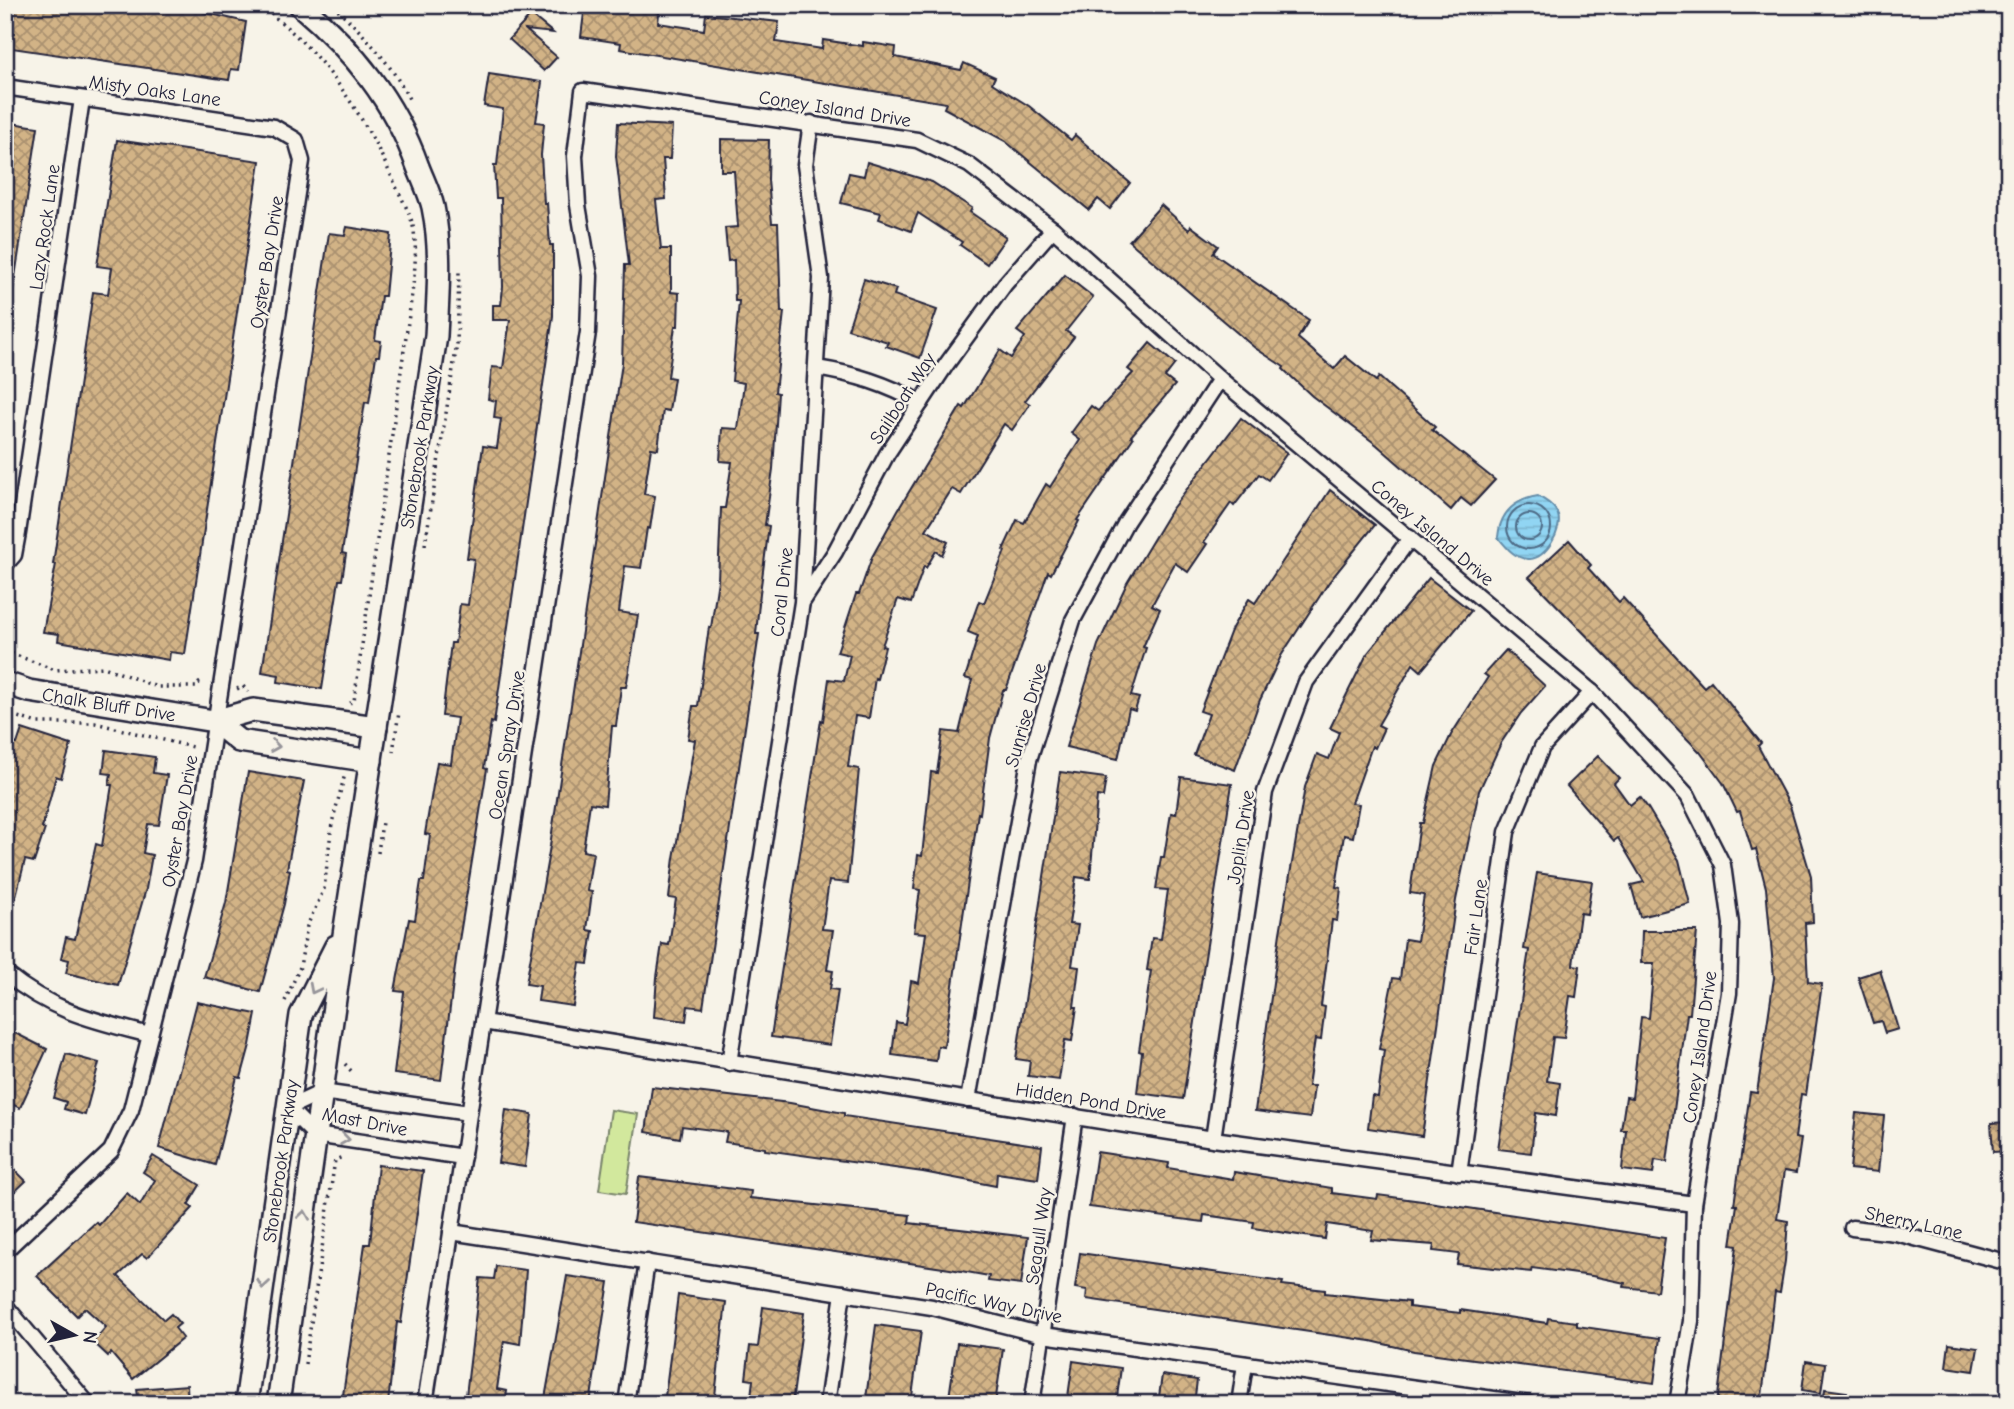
<svg xmlns="http://www.w3.org/2000/svg" width="2014" height="1409" font-family="'Comic Neue',sans-serif">
	<style>
		.green { fill: #d2e89d; stroke: #7a856c; stroke-width: 2 }
		.water { fill: url(#water-rules); stroke: #658da9; stroke-width: 2 }
		.lines { fill: none; stroke-linecap: round; stroke-linejoin: round }
		.shore { stroke: #4e6a85; stroke-width: 2 }
		.building { fill: url(#building-cross-hatch); stroke: #22223b; stroke-width: 2 }
		.street-casing { stroke: #22223b; stroke-width: 19 }
		.secondary-casing { stroke: #22223b; stroke-width: 26 }
		.path { stroke: #22223b; stroke-width: 3.5; stroke-dasharray: 2 5; stroke-linecap: butt }
		.street { stroke: #f7f3e8; stroke-width: 14 }
		.secondary { stroke: #f7f3e8; stroke-width: 21 }
		.oneway { stroke: #97959a }
		.labels { text-anchor: middle; stroke-width: 5; stroke-linejoin: round; paint-order: stroke }
		.street-label { font-size: 19px; fill: #22223b; stroke: #f7f3e8 }
	</style>
	<defs>
		<pattern id="water-rules" width="6" height="5" patternUnits="userSpaceOnUse" patternTransform="scale(1.75)"><rect width="6" height="5" fill="#91d5f3"/><path d="M0 2.5h6" fill="none" stroke="#7db7d1"/></pattern>
		<pattern id="building-cross-hatch" width="8" height="8" patternUnits="userSpaceOnUse" patternTransform="scale(1.75)"><rect width="8" height="8" fill="#d2b386"/><path d="M0 0l8 8M0 8l8-8" fill="none" stroke="#aa916f"/></pattern>
	</defs>
	<rect width="100%" height="100%" fill="#f7f3e8"/>
	<filter id="ink" filterUnits="userSpaceOnUse"><feTurbulence type="fractalNoise" baseFrequency=".0143" numOctaves="2"/><feDisplacementMap in="SourceGraphic" scale="14" xChannelSelector="R" yChannelSelector="G"/><feConvolveMatrix kernelMatrix="1 2 1 2 8 2 1 2 1" color-interpolation-filters="sRGB"/></filter>
	<g filter="url(#ink)">
		<path class="green" d="M611,1110L638,1114L626,1194L599,1190Z"/>
		<path class="water" d="M1538,496C1546,501 1555,506 1558,515C1563,530 1546,558 1530,559C1516,560 1506,547 1498,537C1500,513 1514,500 1538,496Z"/>
		<g class="lines">
			<g class="shore">
				<circle cx="1529" cy="527" r="22"/>
				<circle cx="1529" cy="527" r="13"/>
			</g>
		</g>
		<g class="building">
			<path d="M5,5L185,8L246,22L239,70L231,69L229,80L5,47Z"/>
			<path d="M585,5H660L658,23L704,30L706,14L779,22L776,42L822,49L823,40L863,46V42L896,47L895,57L961,70L964,63L995,77L992,83L1029,106L1071,140L1075,135L1130,183L1110,209L1098,199L1089,210L1005,141L944,108L946,103L620,49L621,43L581,37Z"/>
			<path d="M531,15L553,33L526,30L557,57L544,71L509,39Z"/>
			<path d="M489,74L542,82L536,122L544,123L541,155L544,203H547L550,245H553V316L494,723L491,722L484,768L487,769L456,959L441,1080L394,1074L404,992L395,991L409,919L415,920L421,881H424L430,835L425,834L437,762L451,764L457,718L442,716L451,643H455L460,604L468,605L474,559L467,558L483,446L497,448L501,419L494,418L496,401L488,399L492,367L503,368L510,320H493V305H501L503,287L501,198H496L494,165H497L503,109L484,106Z"/>
			<path d="M5,122L38,127L13,290H5Z"/>
			<path d="M618,123L672,126L670,159H663L666,199L656,200L661,249H671V292L679,293L678,326H675L668,377L674,378L669,411L663,410L658,449L651,448L644,494L655,496L650,529L647,528L641,568L625,566L619,612L638,615L633,648L626,687H621L616,726H612L605,805L590,803L583,851L593,853L587,891L592,892L587,930L593,931L588,964L580,963L573,1006L538,1001L540,986L526,984L550,846L622,363L625,265H629L616,156Z"/>
			<path d="M721,139L769,140L768,180L772,223H778L781,312H784L775,392L778,393L773,469L765,525L769,526L760,593L756,634H759L703,1008L688,1006L686,1021L654,1017L657,977L662,944L669,945L676,899L669,898L674,858L695,740L688,739L693,706H698L709,627L711,628L718,580L721,508H725L732,462L720,461L722,428L738,429L744,383L732,381L739,301H735L734,260L728,261L725,228L738,227L734,171H721Z"/>
			<path d="M117,140L260,161L185,654L170,652L169,660L58,641L59,634L43,632L56,564H53L93,292L108,294L112,268L97,266Z"/>
			<path d="M867,162L932,182L972,208L970,212L1006,237L987,264L960,245L962,242L918,213L911,231L879,219L881,213L841,203L849,173L864,176Z"/>
			<path d="M1161,205L1189,230L1191,226L1218,246L1213,253L1309,320L1298,338L1334,369L1345,356L1376,381L1379,377L1435,427L1432,430L1495,480L1471,506L1461,498L1451,510L1377,445L1312,396L1283,369L1284,367L1255,348L1129,241Z"/>
			<path d="M347,227L391,234L385,296H381L375,340L381,341L379,356H376L369,403L365,402L342,553L346,554L342,580H339L322,689L278,682L279,675L262,672L329,233L345,235Z"/>
			<path d="M1065,275L1093,297L1066,331L1074,337L1025,401L1030,404L1012,430L1004,424L961,494L952,489L926,530L948,542L942,555L936,551L926,568L924,566L911,603L898,599L882,646L885,647L877,679L875,678L869,718L855,716L848,767L859,769L848,883L829,881L822,929L833,930L827,970L833,971L830,989L838,990L830,1045L771,1037L821,720L823,721L829,679L844,681L850,655L837,652L856,594H859L872,557L898,510L961,406L964,408L1000,350L1011,358L1025,337L1017,331Z"/>
			<path d="M864,279L896,289L894,295L937,310L920,358L886,346L888,342L848,329Z"/>
			<path d="M1150,343L1175,364L1165,377L1175,385L1131,436L1133,438L1077,520L1079,521L1051,574L1048,572L1006,690H1003L990,738L980,814L978,813L944,1047L938,1046L936,1061L892,1055L896,1022L905,1024L911,981L919,983L926,933L914,932L920,890L914,889L918,855L922,856L931,772L937,773L943,731L959,733L972,680L965,678L978,636L968,632L979,601L984,603L1005,551L1003,550L1017,520L1024,523L1046,484L1050,487L1080,440L1071,433L1091,406L1098,411L1133,373L1128,369Z"/>
			<path d="M1241,418L1287,453L1268,480L1259,474L1234,506L1231,503L1204,542L1207,544L1188,572L1175,563L1152,605L1160,609L1143,647L1146,648L1131,696L1139,698L1135,711L1129,709L1118,759L1066,747L1098,645L1127,583L1171,510Z"/>
			<path d="M1330,490L1375,525L1329,582L1281,656L1260,700L1235,770L1194,755L1209,714L1200,711L1232,628L1249,599L1255,603Z"/>
			<path d="M1569,540L1591,565L1588,568L1619,602L1623,598L1704,687L1711,681L1761,743L1758,746L1790,806L1811,876L1813,922L1805,923L1808,982L1822,984L1806,1095L1801,1094L1795,1138L1801,1139L1796,1173L1784,1171L1777,1219L1788,1221L1785,1261L1780,1293L1775,1292L1761,1404H1717L1737,1246L1731,1245L1737,1205H1734L1750,1092L1757,1093L1774,978L1766,888L1756,849L1752,850L1740,811L1737,812L1723,783L1700,752L1529,577Z"/>
			<path d="M1429,578L1471,611L1421,671L1413,664L1378,725L1384,728L1375,748L1372,746L1352,803L1359,804L1353,837L1344,835L1336,887L1341,888L1337,921L1332,920L1321,1006L1325,1007L1321,1040L1315,1039L1308,1086H1314L1310,1118L1255,1111L1280,933L1305,787L1317,754L1329,759L1339,732L1330,728L1367,654Z"/>
			<path d="M1506,650L1545,686L1521,713L1501,743L1479,791L1456,900L1422,1136L1368,1128L1372,1096L1378,1097L1384,1050L1379,1049L1393,978L1400,979L1405,939L1417,941L1424,895L1410,893L1420,823H1423L1436,766L1451,735L1488,677L1484,674Z"/>
			<path d="M22,729L71,745L61,778L56,776L42,828L45,829L34,862L25,860L10,920L5,919V758L10,742L17,744Z"/>
			<path d="M106,750L155,757L153,773L167,775L159,825L148,824L143,853L152,855L146,889L118,985L66,973L69,960L61,958L66,937L75,939L96,844L102,846L112,785H109L111,774L103,773Z"/>
			<path d="M1598,756L1619,778L1614,783L1630,805L1640,797L1648,808L1679,860L1690,904L1640,917L1631,885L1644,882L1618,838L1614,841L1567,786Z"/>
			<path d="M248,772L304,781L287,869L290,870L284,904L260,992L204,977L226,903Z"/>
			<path d="M1060,772L1106,778L1103,797L1097,796L1090,879L1076,877L1069,924L1078,925L1072,966L1079,967L1074,1007H1077L1072,1041L1065,1040L1059,1080L1028,1076L1030,1061L1016,1059Z"/>
			<path d="M1181,777L1232,784L1183,1099L1137,1093L1142,1052L1139,1051L1151,971L1147,970L1152,938L1161,939L1168,890L1156,889L1161,857H1164L1171,813L1176,814Z"/>
			<path d="M1537,873L1592,881L1587,914L1580,913L1573,965L1580,966L1576,997L1570,996L1564,1038L1553,1037L1547,1081L1560,1083L1556,1116L1536,1113L1531,1153L1498,1149L1529,950L1524,949Z"/>
			<path d="M1642,931H1697L1690,1014H1687L1667,1162L1655,1160L1653,1174L1622,1170L1626,1130H1621L1626,1097L1632,1098L1641,1017L1649,1018L1654,963H1641Z"/>
			<path d="M1880,970L1898,1029L1885,1033L1881,1021L1873,1023L1858,977Z"/>
			<path d="M197,1002L256,1014L250,1045L241,1078L237,1077L215,1165L159,1148Z"/>
			<path d="M5,1028L47,1049L20,1108L5,1101Z"/>
			<path d="M66,1054L99,1063L85,1115L64,1109L66,1102L54,1098Z"/>
			<path d="M652,1087L790,1103L844,1113V1116L1042,1146L1038,1179L997,1173L996,1186L923,1172L765,1150V1148L725,1142L727,1132L682,1126L680,1138L646,1132Z"/>
			<path d="M506,1110L532,1114L525,1167L498,1163Z"/>
			<path d="M1856,1113L1884,1116L1878,1172L1850,1169Z"/>
			<path d="M2009,1122V1151L1993,1152L1991,1123Z"/>
			<path d="M1097,1152L1169,1163L1168,1168L1233,1179L1234,1172L1332,1188V1193L1377,1199L1378,1195L1422,1201L1665,1238L1657,1291L1624,1287L1625,1283L1592,1276L1532,1268L1531,1272L1457,1264L1459,1254L1433,1251L1434,1245L1371,1240L1373,1231L1327,1224L1325,1239L1253,1228L1254,1222L1204,1215L1203,1222L1089,1207Z"/>
			<path d="M153,1156L200,1185L188,1205L193,1208L147,1258L142,1254L118,1276L164,1320L171,1314L180,1324L175,1328L183,1338L133,1379L111,1353L108,1356L93,1342L106,1327L85,1308L77,1316L37,1276L96,1222L99,1225L127,1193L140,1205L155,1180L143,1172Z"/>
			<path d="M5,1160L26,1181L5,1201Z"/>
			<path d="M378,1165L423,1171L401,1323L397,1322L388,1404H345L346,1395H343L365,1244H370Z"/>
			<path d="M639,1177L751,1191L750,1198L910,1215L909,1223L1028,1237L1021,1285L988,1281L989,1276L950,1269L633,1222Z"/>
			<path d="M1080,1253L1283,1282L1282,1285L1325,1290V1293L1409,1302V1307L1460,1313V1310L1547,1323L1548,1318L1577,1322V1326L1660,1338L1654,1383L1414,1351L1371,1341L1086,1299L1087,1290L1075,1288Z"/>
			<path d="M496,1266L526,1270L520,1344L504,1341L497,1389L507,1391L505,1404H465L480,1278L494,1279Z"/>
			<path d="M567,1276L609,1282L590,1404H544Z"/>
			<path d="M678,1295L726,1302L714,1404H664Z"/>
			<path d="M763,1307L804,1313L792,1404H750L753,1380L746,1379L750,1346L758,1347Z"/>
			<path d="M876,1325L921,1331L911,1404L866,1398Z"/>
			<path d="M957,1343L1003,1349L995,1404H948Z"/>
			<path d="M1949,1344L1978,1348L1974,1371L1946,1367Z"/>
			<path d="M1073,1361L1121,1368L1116,1404H1067Z"/>
			<path d="M1806,1361L1825,1364L1821,1393L1802,1390Z"/>
			<path d="M1162,1375L1197,1380L1194,1404H1158Z"/>
			<path d="M187,1385L188,1404H139L137,1389Z"/>
			<path d="M1825,1389L1847,1392L1845,1404H1823Z"/>
		</g>
		<g class="lines">
			<defs>
				<g id="street">
					<path d="M5,87L274,127L296,140L302,161L194,861L131,1110L111,1151L5,1251"/>
					<path d="M816,368C855,374 886,384 921,403"/>
					<path d="M5,565L14,555L18,533L82,99"/>
					<path d="M803,601L835,552L887,454L946,365L1005,284L1053,229"/>
					<path d="M5,973C53,1012 92,1020 150,1035"/>
					<path d="M483,1022L1213,1139L1694,1204"/>
					<path d="M729,1063L802,602L821,278L805,165L811,123"/>
					<path d="M968,1100L1029,760L1073,620L1126,522L1220,379"/>
					<path d="M1213,1139L1265,792L1306,682L1410,538"/>
					<path d="M463,1157L315,1135L288,1108L322,1092L469,1113"/>
					<path d="M1459,1173L1507,832L1542,747L1592,692"/>
					<path d="M1852,1228L1896,1233L2009,1263"/>
					<path d="M451,1232L932,1307L1043,1335L1529,1404"/>
					<path d="M5,1305L88,1404"/>
					<path d="M425,1404L588,332L590,276L578,205L575,156L583,91L917,140L969,165L1053,229L1220,379L1592,692L1688,796L1723,865L1731,924L1729,993L1694,1204L1691,1321L1677,1404"/>
					<path d="M626,1404L647,1262"/>
					<path d="M827,1404L843,1293"/>
					<path d="M1032,1404L1075,1116"/>
					<path d="M1239,1404L1245,1364"/>
				</g>
				<g id="secondary">
					<path d="M5,683L29,691L214,721L253,710L376,727"/>
					<path d="M214,721L239,741L371,761"/>
					<path d="M246,1404L301,1015L336,946"/>
					<path d="M278,1404L345,928L436,336C438,294 442,249 433,207C430,194 423,180 418,167C394,100 354,51 300,5"/>
				</g>
			</defs>
			<use href="#street" class="street-casing"/>
			<use href="#secondary" class="secondary-casing"/>
			<g class="path">
				<path d="M259,5C322,50 363,113 394,182C400,196 410,212 413,226C418,250 414,278 411,301L354,701L350,703"/>
				<path d="M333,5C363,33 392,64 410,101"/>
				<path d="M425,545L457,344L459,272"/>
				<path d="M5,651L55,670L104,667L157,687H197L199,683L205,685"/>
				<path d="M237,689L243,686L248,692"/>
				<path d="M5,713L37,723H95L196,748"/>
				<path d="M393,752L399,712"/>
				<path d="M378,853L382,822"/>
				<path d="M285,1001L300,967L307,926L324,889L332,823L345,774"/>
				<path d="M345,1064L353,1073"/>
				<path d="M305,1364L335,1160L343,1157"/>
			</g>
			<use href="#street" class="street"/>
			<use href="#secondary" class="secondary"/>
		</g>
		<defs><path id="oneway-chevron" d="M-2-3.5L2.5 0L-2 3.5" fill="none" stroke-width="1.6" stroke-linecap="round" stroke-linejoin="round" transform="scale(1.75)"/></defs>
		<g class="oneway">
			<use href="#oneway-chevron" transform="translate(275 746) rotate(9)"/>
			<use href="#oneway-chevron" transform="translate(314 989) rotate(117)"/>
			<use href="#oneway-chevron" transform="translate(345 1139) rotate(8)"/>
			<use href="#oneway-chevron" transform="translate(304 1215) rotate(-82)"/>
			<use href="#oneway-chevron" transform="translate(263 1284) rotate(98)"/>
		</g>
	</g>
	<g class="labels">
		<g class="street-label">
			<text transform="translate(155 90) rotate(8)" y="7">Misty Oaks Lane</text>
			<text transform="translate(835 108) rotate(9)" y="7">Coney Island Drive</text>
			<text transform="translate(44 227) rotate(-82)" y="7">Lazy Rock Lane</text>
			<text transform="translate(266 262) rotate(-81)" y="7">Oyster Bay Drive</text>
			<text transform="translate(902 398) rotate(-57)" y="7">Sailboat Way</text>
			<text transform="translate(419 447) rotate(-81)" y="7">Stonebrook Parkway</text>
			<text transform="translate(1433 532) rotate(40)" y="7">Coney Island Drive</text>
			<text transform="translate(781 592) rotate(-84)" y="7">Coral Drive</text>
			<text transform="translate(109 704) rotate(9)" y="7">Chalk Bluff Drive</text>
			<text transform="translate(1025 715) rotate(-74)" y="7">Sunrise Drive</text>
			<text transform="translate(506 745) rotate(-81)" y="7">Ocean Spray Drive</text>
			<text transform="translate(179 821) rotate(-80)" y="7">Oyster Bay Drive</text>
			<text transform="translate(1240 837) rotate(-81)" y="7">Joplin Drive</text>
			<text transform="translate(1475 917) rotate(-82)" y="7">Fair Lane</text>
			<text transform="translate(1699 1047) rotate(-82)" y="7">Coney Island Drive</text>
			<text transform="translate(1091 1100) rotate(9)" y="7">Hidden Pond Drive</text>
			<text transform="translate(365 1121) rotate(11)" y="7">Mast Drive</text>
			<text transform="translate(280 1161) rotate(-82)" y="7">Stonebrook Parkway</text>
			<text transform="translate(1914 1222) rotate(12)" y="7">Sherry Lane</text>
			<text transform="translate(1038 1236) rotate(-82)" y="7">Seagull Way</text>
			<text transform="translate(994 1302) rotate(12)" y="7">Pacific Way Drive</text>
		</g>
	</g>
	<rect width="2014" height="1409" fill="none" stroke="#f7f3e8" stroke-width="28"/>
	<rect x="14" y="14" width="1986" height="1381" fill="none" stroke="#22223b" stroke-width="2.5" filter="url(#ink)"/>
	<g transform="translate(74 1335) rotate(98)" stroke="#f7f3e8" stroke-width="5" paint-order="stroke">
	<path d="M0-5L12 26L0 18L-12 26Z" fill="#22223b"/>
	<text y="-10" font-size="19" font-weight="bold" text-anchor="middle" fill="#22223b">N</text>
	</g>
</svg>
